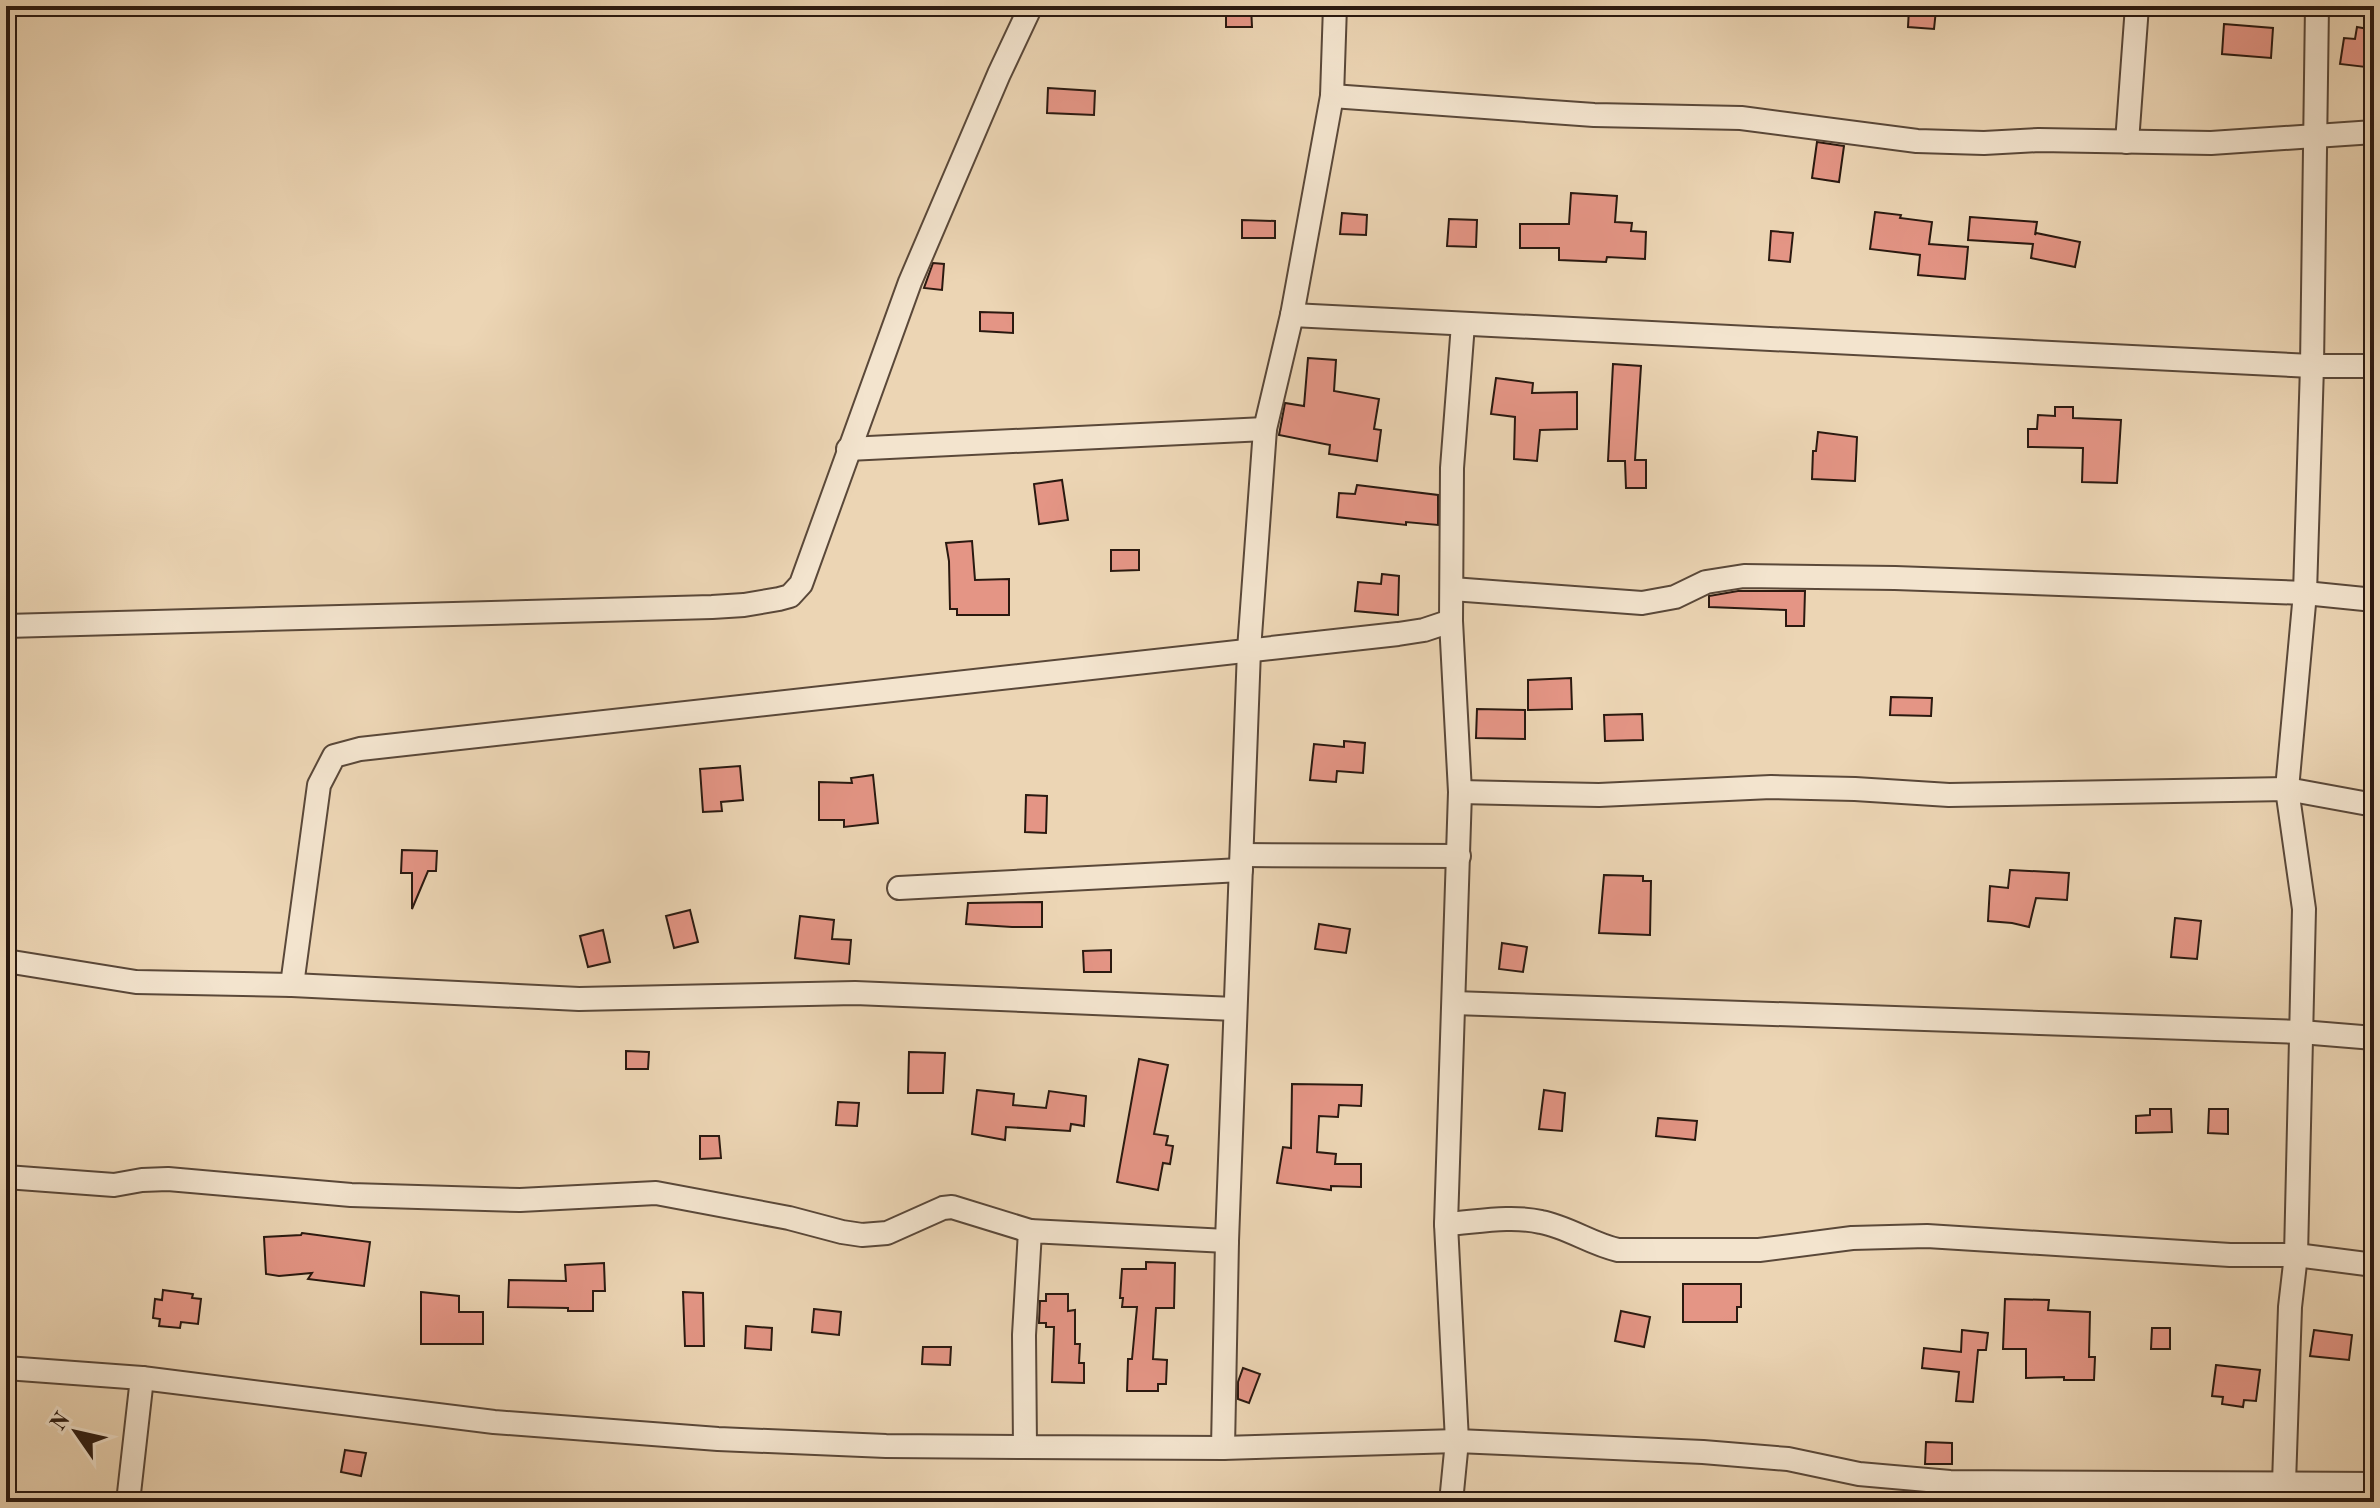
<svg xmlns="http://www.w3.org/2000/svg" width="2380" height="1508" font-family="'Old Standard TT',serif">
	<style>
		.building { fill: #e49585; stroke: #2a1910; stroke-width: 2 }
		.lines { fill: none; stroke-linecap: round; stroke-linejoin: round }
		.street-casing { stroke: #5a4839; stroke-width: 26 }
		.street { stroke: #f3e4ce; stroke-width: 22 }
	</style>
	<rect width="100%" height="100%" fill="#ecd5b4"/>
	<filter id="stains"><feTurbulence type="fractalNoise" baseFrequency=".0025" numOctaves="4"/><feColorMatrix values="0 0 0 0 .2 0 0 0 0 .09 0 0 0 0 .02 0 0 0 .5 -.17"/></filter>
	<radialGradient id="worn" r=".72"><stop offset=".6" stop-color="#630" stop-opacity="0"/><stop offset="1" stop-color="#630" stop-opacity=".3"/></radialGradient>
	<g class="building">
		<path d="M1226,6H1251L1252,27H1226Z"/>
		<path d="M1909,8L1936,10L1934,29L1908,27Z"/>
		<path d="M2224,24L2273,28L2271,58L2222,54Z"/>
		<path d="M2357,27L2374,30V68L2340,64L2344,38L2355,39Z"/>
		<path d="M1048,88L1095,91L1094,115L1047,113Z"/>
		<path d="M1817,142L1844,146L1839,182L1812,178Z"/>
		<path d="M1571,193L1617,196L1615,222L1632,223L1631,231L1646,232L1645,259L1607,257L1606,262L1559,260V248H1520V224H1569Z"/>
		<path d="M1875,212L1901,215L1900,218L1932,222L1929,244L1968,247L1965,279L1918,275L1920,255L1870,249Z"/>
		<path d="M1342,213L1367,215L1366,235L1340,234Z"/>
		<path d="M1970,217L2037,222L2035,235L2036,233L2080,242L2075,267L2031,258L2033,244L1968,240Z"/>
		<path d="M1449,219L1477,220L1476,247L1447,246Z"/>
		<path d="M1242,220L1275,221V238H1242Z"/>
		<path d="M1771,231L1793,233L1790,262L1769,260Z"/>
		<path d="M933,263L944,264L942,290L924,288Z"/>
		<path d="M980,312L1013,313V333L980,331Z"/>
		<path d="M1308,358L1336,360L1334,391L1379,399L1374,429L1381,430L1377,461L1329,454L1330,445L1279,435L1285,403L1304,406Z"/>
		<path d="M1613,364L1641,366L1635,460H1646V488H1626L1625,461H1608Z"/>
		<path d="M1496,378L1533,383L1532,393L1577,392V429L1540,430L1537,461L1514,459L1515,417L1491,414Z"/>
		<path d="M2055,407H2073V418L2121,420L2117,483L2082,482L2083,448L2028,447V429H2037L2038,415L2055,416Z"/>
		<path d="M1818,432L1857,437L1855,481L1812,479L1813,451H1816Z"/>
		<path d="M1062,480L1068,520L1039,524L1034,484Z"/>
		<path d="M1357,485L1438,495V525L1406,522V525L1337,517L1339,493L1355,494Z"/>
		<path d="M972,541L975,580L1009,579V615H957V609H950L949,561L946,543Z"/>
		<path d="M1111,550H1139V570L1111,571Z"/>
		<path d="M1382,574L1399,576L1398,615L1355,611L1358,582L1381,584Z"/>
		<path d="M1738,591H1805L1804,626H1786V610L1709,607V596Z"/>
		<path d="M1571,678L1572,709L1528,710V680Z"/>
		<path d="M1891,697L1932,698L1931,716L1890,715Z"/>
		<path d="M1477,709L1525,710V739L1476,738Z"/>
		<path d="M1642,714L1643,740L1605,741L1604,715Z"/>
		<path d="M1344,741L1365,743L1363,773L1337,771L1336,782L1310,780L1314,744L1344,747Z"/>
		<path d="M740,766L743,800L721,802L722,811L703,812L700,769Z"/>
		<path d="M873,775L878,823L844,827V820H819V782L852,783L851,778Z"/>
		<path d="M1026,795L1047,796L1046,833L1025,832Z"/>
		<path d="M402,850L437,851L436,871H428L412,909V873H401Z"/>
		<path d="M2010,870L2069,873L2067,900L2036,898L2029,927L2012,923L1988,921L1990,886L2008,888Z"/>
		<path d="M1604,875L1643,876V881H1651L1650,935L1599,933Z"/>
		<path d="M1042,902V927H1012L966,924L968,903Z"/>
		<path d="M690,910L698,942L674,948L666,916Z"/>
		<path d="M800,916L834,920L832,939L851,940L849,964L795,958Z"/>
		<path d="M2175,918L2201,921L2197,959L2171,957Z"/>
		<path d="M1319,924L1350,929L1346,953L1315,949Z"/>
		<path d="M603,930L610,962L588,967L580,936Z"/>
		<path d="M1502,943L1527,947L1523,972L1499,969Z"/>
		<path d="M1111,950V972H1084L1083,951Z"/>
		<path d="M626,1051L649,1052L648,1069H626Z"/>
		<path d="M909,1052L945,1053L943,1093H908Z"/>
		<path d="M1139,1059L1168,1065L1154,1134L1168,1136L1166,1145L1173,1146L1170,1164L1163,1163L1158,1190L1117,1182Z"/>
		<path d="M1292,1084L1362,1085L1361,1106L1339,1105L1338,1117L1319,1116L1317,1152L1336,1154L1335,1164H1361V1187L1331,1186V1190L1277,1183L1283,1147L1291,1148Z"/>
		<path d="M977,1090L1014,1094L1013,1105L1046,1108L1049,1091L1086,1096L1084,1126L1071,1124L1070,1131L1006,1127L1005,1140L972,1134Z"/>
		<path d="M1544,1090L1565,1093L1562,1131L1539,1129Z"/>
		<path d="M838,1102L859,1103L857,1126L836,1125Z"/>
		<path d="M2150,1109H2171L2172,1132L2136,1133V1116L2150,1115Z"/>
		<path d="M2209,1109H2228V1134L2208,1133Z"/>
		<path d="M1658,1118L1697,1121L1695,1140L1656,1136Z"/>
		<path d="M700,1136H719L721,1158L700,1159Z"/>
		<path d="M302,1233L370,1242L364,1286L308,1279L312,1273L279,1276L266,1274L264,1237L301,1235Z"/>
		<path d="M1146,1262L1175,1263L1174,1308H1156L1153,1359L1167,1360L1166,1384H1158V1391H1127L1128,1359H1132L1137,1307H1122L1123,1298H1120L1122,1269H1146Z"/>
		<path d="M604,1263L605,1291H593V1311H568V1308L508,1307L509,1280L566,1281L565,1265Z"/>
		<path d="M1683,1284H1741V1307H1737V1322H1683Z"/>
		<path d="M163,1290L193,1294L192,1298L201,1299L198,1324L181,1322L180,1328L159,1326L160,1319L153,1318L155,1299L162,1300Z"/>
		<path d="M421,1292L459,1296V1312H483V1344H421Z"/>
		<path d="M683,1292L703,1293L704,1346H685Z"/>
		<path d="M1046,1294H1068V1311L1075,1310V1344H1080L1079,1363H1084V1383L1052,1382L1054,1327H1046V1323H1039L1040,1301H1046Z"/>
		<path d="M2005,1299L2049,1300L2048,1310L2090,1312L2089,1357H2095L2094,1380H2064V1377L2026,1378V1349H2003Z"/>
		<path d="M814,1309L841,1312L839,1335L812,1332Z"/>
		<path d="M1621,1311L1650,1317L1644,1347L1615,1341Z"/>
		<path d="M746,1326L772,1328L771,1350L745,1348Z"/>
		<path d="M2152,1328H2170V1349H2151Z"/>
		<path d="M1962,1330L1988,1333L1986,1350H1978L1973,1402L1956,1401L1959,1372L1922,1368L1924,1348L1961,1352Z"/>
		<path d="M2314,1330L2352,1335L2349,1360L2310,1356Z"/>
		<path d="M923,1347H951L950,1365L922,1364Z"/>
		<path d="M2216,1365L2260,1370L2256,1401L2244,1400L2243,1407L2222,1404L2223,1397L2212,1396Z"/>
		<path d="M1243,1368L1260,1374L1249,1403L1238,1399V1382Z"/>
		<path d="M1926,1442L1952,1443V1464H1925Z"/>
		<path d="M345,1450L366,1453L361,1476L341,1472Z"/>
	</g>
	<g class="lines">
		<defs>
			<g id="street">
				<path d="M1332,96L1594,115L1741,118L1917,141L1984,143L2039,140L2211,143L2374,132"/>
				<path d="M2127,142L2137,6"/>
				<path d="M1292,315L2312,366H2374"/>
				<path d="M848,449L1265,429"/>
				<path d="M1452,589L1642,603L1675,597L1706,582L1744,576L1895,578L2305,593L2374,600"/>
				<path d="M6,626L712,607L744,605L779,599L790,596L801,584L910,282L999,74L1031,6"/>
				<path d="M1460,792L1599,795L1771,787L1855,789L1949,795L2287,789L2374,805"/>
				<path d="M1242,855L1459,856"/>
				<path d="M899,888L1241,870"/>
				<path d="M6,961L136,982L292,985L579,999L855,993L1235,1009"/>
				<path d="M292,985L319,785L334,756L360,749L1398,634L1424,630L1451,621"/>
				<path d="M1454,1003L2301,1032L2374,1038"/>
				<path d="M6,1177L114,1185L142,1180L168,1179L351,1195L520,1200L656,1193L789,1218L842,1232L862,1235L887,1233L943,1208L952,1207L1030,1231"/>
				<path d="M1446,1224C1477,1222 1511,1215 1541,1222C1568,1227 1591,1244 1618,1250H1759L1852,1238L1927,1236L2230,1255H2296L2374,1265"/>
				<path d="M1227,1241L1030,1231L1024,1335L1025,1447L1223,1448L1457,1441L1703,1452L1788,1459L1859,1474L1950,1482L2374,1484"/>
				<path d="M6,1368L142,1378L494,1422L718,1439L886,1446L1025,1447"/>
				<path d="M1223,1448L1227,1241L1249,650L1265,429L1292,315L1332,96L1335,6"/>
				<path d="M128,1502L142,1378"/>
				<path d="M1451,1502L1457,1441L1446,1224L1460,792L1451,621L1452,468L1463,324"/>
				<path d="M2287,1502L2284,1483L2290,1307L2296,1255L2304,909L2287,789L2305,593L2312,366L2317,6"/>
			</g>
		</defs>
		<use href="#street" class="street-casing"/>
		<use href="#street" class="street"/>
	</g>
	<rect width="2380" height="1508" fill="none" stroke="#ecd5b4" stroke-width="32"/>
	<rect x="8" y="8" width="2364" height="1492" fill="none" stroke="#2a1910" stroke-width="4"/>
	<rect x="16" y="16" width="2348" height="1476" fill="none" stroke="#2a1910" stroke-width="2"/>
	<g transform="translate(76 1432) rotate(304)" stroke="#f3e4ce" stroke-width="6" paint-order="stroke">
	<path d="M0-6L14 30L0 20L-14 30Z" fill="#2a1910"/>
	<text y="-12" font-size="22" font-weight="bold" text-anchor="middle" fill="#2a1910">N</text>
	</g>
	<rect width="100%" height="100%" filter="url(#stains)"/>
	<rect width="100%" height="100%" fill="url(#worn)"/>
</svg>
